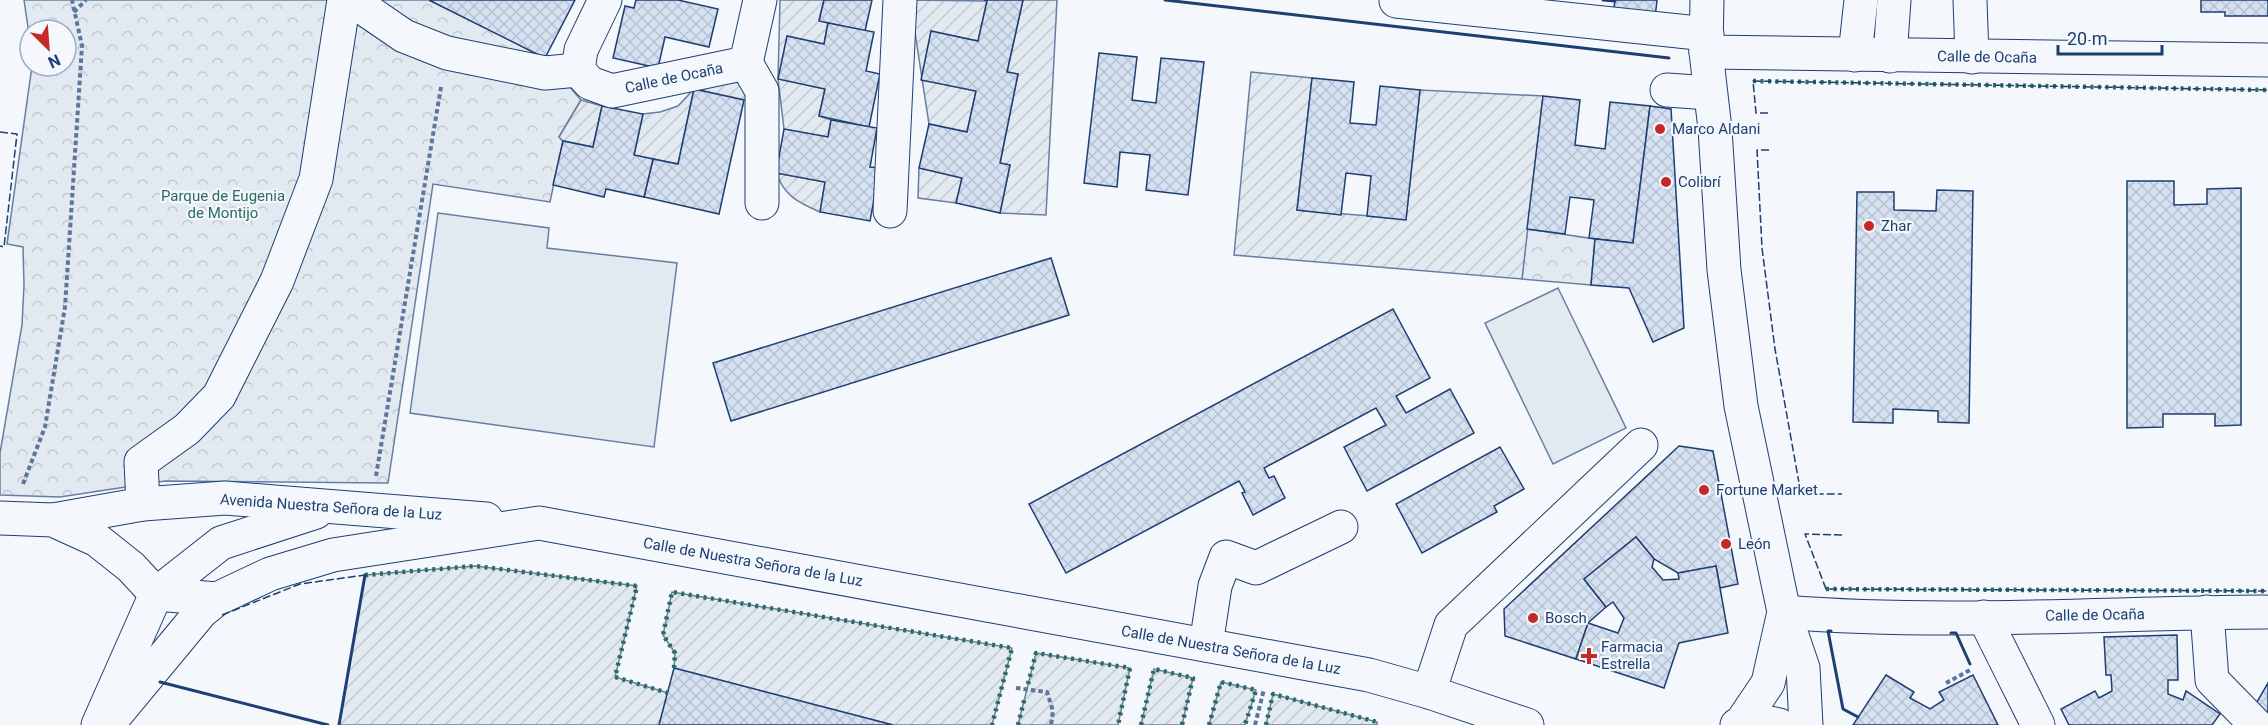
<svg xmlns="http://www.w3.org/2000/svg" width="2268" height="725" font-family="Roboto,sans-serif">
	<style>
		.park { fill: url(#park-crowns); stroke: #687fa3; stroke-width: 1.5 }
		.garden { fill: url(#garden-furrows); stroke: #687fa3; stroke-width: 1.5 }
		.pitch { fill: #e3e9f0; stroke: #687fa3; stroke-width: 1.5 }
		.building { fill: url(#building-cross-hatch); stroke: #1d3f73; stroke-width: 1.5 }
		.lines { fill: none; stroke-linecap: round; stroke-linejoin: round }
		.minor-casing { stroke: #1d3f73; stroke-width: 35 }
		.path { stroke: #5e769c; stroke-width: 4; stroke-dasharray: 4.5 3; stroke-linecap: butt }
		.minor { stroke: #f4f7fb; stroke-width: 33 }
		.hedge { stroke: #2c6c60; stroke-width: 4.5; stroke-dasharray: 3 4.5; stroke-linecap: butt }
		.fence { stroke: #1d3f73; stroke-width: 1.5; stroke-dasharray: 8 3; stroke-linecap: butt }
		.wall { stroke: #1d3f73; stroke-width: 3 }
		.poi-dot { fill: #c62828; stroke: #f4f7fb; stroke-width: 2 }
		.labels { text-anchor: middle; stroke-width: 4.5; stroke-linejoin: round; paint-order: stroke }
		.street-label { font-size: 15px; fill: #1d3f73; stroke: #f4f7fb }
		.poi-label { font-size: 15px; fill: #1d3f73; stroke: #f4f7fb; text-anchor: start }
		.park-label { font-size: 15px; fill: #2c6c60; stroke: #f4f7fb }
	</style>
	<defs>
		<pattern id="park-crowns" width="20" height="18" patternUnits="userSpaceOnUse" patternTransform="scale(1.5)"><rect width="20" height="18" fill="#e3e9f0"/><path d="M2 6a3 3 0 1 1 6 0M12 15a3 3 0 1 1 6 0" fill="none" stroke="#c2c9d1"/></pattern>
		<pattern id="garden-furrows" width="10" height="10" patternUnits="userSpaceOnUse" patternTransform="scale(1.5)"><rect width="10" height="10" fill="#e3e9f0"/><path d="M-1 1l2-2M0 10L10 0M9 11l2-2" fill="none" stroke="#c2c9d1"/></pattern>
		<pattern id="building-cross-hatch" width="8" height="8" patternUnits="userSpaceOnUse" patternTransform="scale(1.5)"><rect width="8" height="8" fill="#d5e0f0"/><path d="M0 0l8 8M0 8l8-8" fill="none" stroke="#b6c1d1"/></pattern>
	</defs>
	<rect width="100%" height="100%" fill="#f4f7fb"/>
	<g class="park">
		<path d="M24,0H429L545,58L581,100L559,137L563,141L550,202L433,184L388,483L165,481L60,497L0,495V453L22,325L24,285L23,247L7,244L32,66H66V30H30V41Z"/>
		<path d="M1527,229L1595,239L1591,285L1522,279Z"/>
	</g>
	<g class="garden">
		<path d="M780,0H824L819,20L828,23L824,44L787,37L779,79L825,89L819,116L831,120L828,137L784,129L778,79Z"/>
		<path d="M910,0L987,1L978,41L931,32L922,80L976,91L967,132L929,124Z"/>
		<path d="M1023,0H1057L1046,215L1000,213L1010,165L1000,163L1018,74L1007,72Z"/>
		<path d="M1251,72L1312,78L1297,210L1406,219L1420,90L1543,96L1522,279L1234,255Z"/>
		<path d="M739,79L750,101L694,89L678,164L634,155L643,114L660,112L678,106L694,89Z"/>
		<path d="M581,100L602,106L593,147L563,141L559,137Z"/>
		<path d="M919,168L962,178L956,203L918,198Z"/>
		<path d="M776,173L825,182L820,212C797,202 785,196 776,173Z"/>
		<path d="M475,566L637,586L615,677L668,693L659,725H339L365,575Z"/>
		<path d="M672,592L1012,648L992,725H893L674,668L675,653L663,635Z"/>
		<path d="M1036,653L1130,668L1118,725H1018Z"/>
		<path d="M1154,669L1193,678L1182,725H1141Z"/>
		<path d="M1221,682L1256,690L1245,725H1209Z"/>
		<path d="M1273,694L1377,722V725H1266Z"/>
	</g>
	<g class="pitch">
		<path d="M438,213L549,228L547,248L677,263L654,447L410,413Z"/>
		<path d="M1558,288L1626,428L1553,464L1485,323Z"/>
	</g>
	<g class="building">
		<path d="M429,0H575L545,58Z"/>
		<path d="M636,0H678L718,9L709,47L665,37L658,68L613,58L625,6L634,8Z"/>
		<path d="M824,0H872L865,31L819,21Z"/>
		<path d="M984,0H1023L1007,72L1018,74L1000,163L1010,165L1000,213L956,203L962,178L919,168L929,124L967,132L976,91L921,80L931,31L978,41L987,1Z"/>
		<path d="M1615,0H1657L1655,18L1613,15Z"/>
		<path d="M2201,0H2268V16H2225V12H2201Z"/>
		<path d="M828,23L874,32L866,71L880,74L869,127L819,116L825,89L778,79L787,36L824,44Z"/>
		<path d="M1099,53L1137,57L1132,100L1156,103L1161,58L1204,62L1188,195L1146,190L1150,155L1120,152L1117,187L1084,183Z"/>
		<path d="M1312,78L1354,82L1350,123L1376,125L1380,86L1420,90L1406,220L1367,216L1371,176L1346,173L1341,215L1297,210Z"/>
		<path d="M694,89L744,100L719,214L644,197L653,159L678,164Z"/>
		<path d="M1543,96L1580,100L1575,145L1605,149L1610,102L1650,106L1633,243L1589,238L1594,200L1570,197L1565,234L1527,229Z"/>
		<path d="M602,106L643,114L634,155L653,159L644,197L606,189L604,197L553,185L563,141L593,147Z"/>
		<path d="M1650,106L1671,109L1684,328L1653,342L1629,288L1591,285L1595,239L1633,243Z"/>
		<path d="M831,120L877,128L870,167L880,168L870,221L820,212L825,182L776,173L784,129L828,137Z"/>
		<path d="M2127,181H2174V205L2207,204V189L2241,188V425L2215,426V414H2163V427L2127,428Z"/>
		<path d="M1937,190L1973,191L1969,423L1938,422V411L1893,409V423L1853,422L1857,192H1894V210L1936,211Z"/>
		<path d="M1051,258L1069,315L731,421L713,363Z"/>
		<path d="M1393,309L1430,378L1396,396L1406,413L1450,389L1474,433L1367,491L1344,447L1386,425L1376,408L1264,468L1269,478L1274,476L1285,498L1253,515L1242,493L1245,492L1239,481L1066,573L1029,504Z"/>
		<path d="M1679,446L1713,451L1738,584L1720,588L1716,566L1678,573L1654,559L1636,537L1584,579L1606,607L1588,623L1576,659L1505,636L1504,609Z"/>
		<path d="M1500,447L1524,489L1494,506L1497,512L1422,553L1396,504Z"/>
		<path d="M1636,537L1654,559L1652,567L1663,580L1679,579L1678,573L1716,566L1720,588L1728,633L1679,643L1664,688L1576,659L1588,623L1618,633L1624,618L1613,602L1606,607L1584,579Z"/>
		<path d="M2177,635L2178,680H2168V694L2183,700L2186,691L2220,714L2212,725H2069L2061,709L2095,691L2099,698L2112,691L2111,675H2106L2104,637Z"/>
		<path d="M674,668L893,725H659Z"/>
		<path d="M1886,675L1914,692L1910,698L1930,709L1944,700L1939,692L1973,675L1998,725H1853Z"/>
		<path d="M2268,683V716L2254,707Z"/>
	</g>
	<g class="lines">
		<defs>
			<g id="minor">
				<path d="M358,0L369,12L404,36L447,53L545,73L578,70"/>
				<path d="M605,0L581,50L578,70L590,83L612,91L746,63L760,0"/>
				<path d="M1707,0L1706,52L1715,129L1724,270L1741,406L1784,612L1803,668L1806,725"/>
				<path d="M1970,0L1972,57"/>
				<path d="M1396,1L1707,34"/>
				<path d="M1706,52L2268,60"/>
				<path d="M1855,55L1861,0"/>
				<path d="M1890,56L1894,0"/>
				<path d="M746,63L762,91V203"/>
				<path d="M1667,90L1710,93"/>
				<path d="M890,211L900,0"/>
				<path d="M143,504L141,462L187,429L219,396L277,281L316,179L344,0"/>
				<path d="M0,518L53,520L97,540L131,567L156,594L217,599L270,574L333,555L539,523L1369,675L1429,692L1527,725"/>
				<path d="M53,520L143,504L225,498L486,519"/>
				<path d="M1784,612C1942,625 2106,613 2265,612"/>
				<path d="M2207,612L2212,680L2256,725"/>
				<path d="M1984,617L2038,725"/>
				<path d="M1206,645L1215,586L1226,557L1256,568L1341,527"/>
				<path d="M1429,692L1451,625L1641,445"/>
				<path d="M114,717L201,612L217,599"/>
				<path d="M1741,723L1768,683L1784,612"/>
				<path d="M98,725L156,594L221,543L316,512"/>
				<path d="M1737,725L1759,721L1779,725"/>
			</g>
		</defs>
		<use href="#minor" class="minor-casing"/>
		<g class="path">
			<path d="M74,12L86,0"/>
			<path d="M376,476L441,87"/>
			<path d="M23,484L45,427L65,307L82,46L72,0"/>
			<path d="M1946,683L1972,669"/>
			<path d="M1016,688L1047,692L1053,711L1051,725"/>
			<path d="M1255,725L1264,689"/>
		</g>
		<use href="#minor" class="minor"/>
		<g class="hedge">
			<path d="M1753,81L2268,90"/>
			<path d="M365,575L475,566L637,586L615,677L668,693"/>
			<path d="M1826,589L2268,591"/>
			<path d="M674,668L675,653L663,635L672,592L1012,648L992,725"/>
			<path d="M1028,684L1036,653L1130,668L1118,725"/>
			<path d="M1018,725L1025,697"/>
			<path d="M1141,725L1154,669L1193,678L1182,725"/>
			<path d="M1209,725L1221,682L1256,690L1245,725"/>
			<path d="M1266,725L1273,694L1377,722"/>
		</g>
		<g class="fence">
			<path d="M1768,113H1756L1753,81L2268,90"/>
			<path d="M0,132L17,134L4,247L0,246"/>
			<path d="M1769,150H1757L1762,248L1775,349L1801,494H1842"/>
			<path d="M1842,535L1805,534L1826,589L2268,591"/>
			<path d="M222,615L300,584L365,575"/>
		</g>
		<g class="wall">
			<path d="M1165,0L1669,58"/>
			<path d="M1603,0L1615,1"/>
			<path d="M1831,631H1828L1843,709L1858,717"/>
			<path d="M1951,633H1956L1970,664"/>
			<path d="M160,682L328,725"/>
			<path d="M339,725L365,575"/>
		</g>
	</g>
	<g class="poi-dot">
		<circle cx="1660" cy="129" r="6"/>
		<circle cx="1666" cy="182" r="6"/>
		<circle cx="1869" cy="226" r="6"/>
		<circle cx="1704" cy="490" r="6"/>
		<circle cx="1726" cy="544" r="6"/>
		<circle cx="1533" cy="618" r="6"/>
		<path d="M1586 647h6v6h6v6h-6v6h-6v-6h-6v-6h6z"/>
	</g>
	<g class="labels">
		<g class="street-label">
			<text transform="translate(1987 57) rotate(1)" y="5">Calle de Ocaña</text>
			<text transform="translate(674 78) rotate(-12)" y="5">Calle de Ocaña</text>
			<text transform="translate(331 507) rotate(4)" y="5">Avenida Nuestra Señora de la Luz</text>
			<text transform="translate(753 562) rotate(10)" y="5">Calle de Nuestra Señora de la Luz</text>
			<text transform="translate(2095 615) rotate(-1)" y="5">Calle de Ocaña</text>
			<text transform="translate(1231 650) rotate(10)" y="5">Calle de Nuestra Señora de la Luz</text>
		</g>
		<g class="poi-label">
			<text x="1672" y="134">Marco Aldani</text>
			<text x="1678" y="187">Colibrí</text>
			<text x="1881" y="231">Zhar</text>
			<text x="1716" y="495">Fortune Market</text>
			<text x="1738" y="549">León</text>
			<text x="1545" y="623">Bosch</text>
			<text x="1601" y="652">Farmacia<tspan x="1601" dy="17">Estrella</tspan></text>
		</g>
		<g class="park-label">
			<text x="223" y="201">Parque de Eugenia<tspan x="223" dy="17">de Montijo</tspan></text>
		</g>
	</g>
	<g transform="translate(48 48) rotate(155)"><circle r="28" fill="#f4f7fb" stroke="#9eadc5" stroke-width="1.5"/>
	<path d="M0-4.5L10 22L0 15L-10 22Z" fill="#c62828"/>
	<text y="-9" font-size="16" font-weight="bold" text-anchor="middle" fill="#1d3f73">N</text>
	</g>
	<path d="M2058 45v9h104v-9" fill="none" stroke="#1d3f73" stroke-width="3"/>
	<text x="2067" y="45" font-size="18" fill="#1d3f73" stroke="#f4f7fb" stroke-width="4.5" paint-order="stroke">20 m</text>
</svg>
